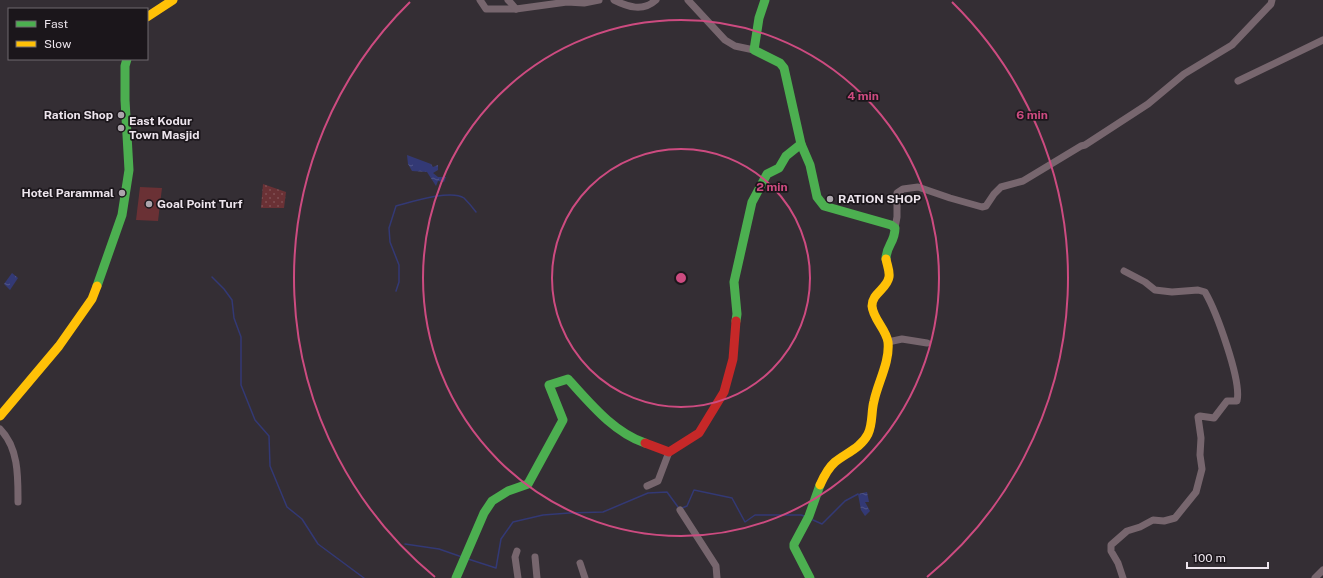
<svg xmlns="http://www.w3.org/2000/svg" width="1323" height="578" font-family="'Public Sans',sans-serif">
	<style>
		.grass { fill: url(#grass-dots) }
		.pitch { fill: #6a3135 }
		.water { fill: url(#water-ripples) }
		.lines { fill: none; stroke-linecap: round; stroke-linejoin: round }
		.stream { stroke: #333975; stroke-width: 1.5 }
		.street { stroke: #77666e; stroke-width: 7 }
		.fast { stroke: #4caf50; stroke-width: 9 }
		.slow { stroke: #ffc107; stroke-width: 9 }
		.jam { stroke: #c62828; stroke-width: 9 }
		.ring { fill: none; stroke: #cd4b80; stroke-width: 2 }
		.poi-dot { fill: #aca5ac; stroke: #1b161b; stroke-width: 1.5 }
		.labels { text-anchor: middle; stroke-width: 3.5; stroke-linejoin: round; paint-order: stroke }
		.poi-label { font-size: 12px; font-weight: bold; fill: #ede5ed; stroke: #1b161b; text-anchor: start }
		.centre { fill: #cd4b80; stroke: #1b161b; stroke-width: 2 }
		.ring-label { font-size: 12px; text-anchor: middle; font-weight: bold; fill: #cd4b80; stroke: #1b161b; stroke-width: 3.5; stroke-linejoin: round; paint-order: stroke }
	</style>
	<defs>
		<pattern id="grass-dots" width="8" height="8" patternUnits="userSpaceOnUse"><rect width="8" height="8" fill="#6a3135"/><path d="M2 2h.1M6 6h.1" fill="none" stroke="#804f53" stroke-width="1.8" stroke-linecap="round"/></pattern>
		<pattern id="water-ripples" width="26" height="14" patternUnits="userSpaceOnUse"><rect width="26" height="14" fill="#333975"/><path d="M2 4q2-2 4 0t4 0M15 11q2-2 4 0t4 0" fill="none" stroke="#515689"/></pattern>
	</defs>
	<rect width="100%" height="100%" fill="#342e34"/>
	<path class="grass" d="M263,184L286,192L284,208H261Z"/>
	<path class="pitch" d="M140,187L162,188L158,221L136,220Z"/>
	<g class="water">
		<path d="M407,155L431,164L433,167L438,165V170L433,173L438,177H446L444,182L438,181L436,186L427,172L412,171L408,164Z"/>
		<path d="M12,273L18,278L10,290L4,284Z"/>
		<path d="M867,492L869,502H865L870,511L865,516L861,510L858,494Z"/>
	</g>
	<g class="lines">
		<g class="stream">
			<path d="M212,277L224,289L232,300L234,318L241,337V385L255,420L269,436L270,466L287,507L302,519L318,544L364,578"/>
			<path d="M396,291L399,282V265L390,242L389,228L396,206C411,202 451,189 464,198C468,202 473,208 476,212"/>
			<path d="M682,508L687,506L694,490L732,498L745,522L755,515H801L804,516"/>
			<path d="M813,520L822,524L845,501L858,494"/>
			<path d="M405,544L439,549L462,557"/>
			<path d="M468,559L496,568L501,539L513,522L543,515L569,513L603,512L648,493L667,492L678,507"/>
		</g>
		<g class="street">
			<path d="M480,0L486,9H516L567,2L584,3L599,0"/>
			<path d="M508,0L510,2L516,9"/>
			<path d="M614,0C628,7 643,12 656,0"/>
			<path d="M688,0L725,40L735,46L754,50"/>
			<path d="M1238,81L1323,40"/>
			<path d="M895,228L897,217V193L903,189L918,187L950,198L982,207L986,206L994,194L1001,187L1023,181L1081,146L1085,145L1148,104L1184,74L1232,45L1271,4L1272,0"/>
			<path d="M888,342L902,339L927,343"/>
			<path d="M0,429C19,448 18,478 18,502"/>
			<path d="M647,486L658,481L669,452"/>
			<path d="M680,510L716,566L717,578"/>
			<path d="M517,551L515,557L518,578"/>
			<path d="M535,557L537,578"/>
			<path d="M580,563L585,578"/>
			<path d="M1123,578L1118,563L1111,551V545L1127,531L1140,527L1153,520L1164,521L1175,518L1196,492L1202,469L1200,455L1201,438L1198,417L1200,416L1214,418L1227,401H1237C1242,381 1216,311 1205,292L1198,290L1172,292L1155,290L1145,282L1124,271"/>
			<path d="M1315,578L1323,570"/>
		</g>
		<g class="fast">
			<path d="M765,0L759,18L754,50L780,63L784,68L801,144L810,165L817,197L824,206L891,225L895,228C895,243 886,245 886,259"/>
			<path d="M97,286L122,215L129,170L125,100V66L127,59"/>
			<path d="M736,321L737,314L734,282L752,202L767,174L779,168L786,156L801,144"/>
			<path d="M456,578L484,513L492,501L508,491L528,484L563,420L549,385L568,379C590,403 613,432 645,443"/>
			<path d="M810,578L794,547V544L809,516L820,485"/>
		</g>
		<g class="slow">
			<path d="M147,17L173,0"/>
			<path d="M0,416L59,346L92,299L97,286"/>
			<path d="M820,485C824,476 828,468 835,462C846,453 861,448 868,434C873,424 871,412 874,401C878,382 890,362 888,342C886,329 873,319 872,306C872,293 887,289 889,277C890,271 887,265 886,259"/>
		</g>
		<path class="jam" d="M645,443L669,452L699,433L724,392L733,359L736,321"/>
	</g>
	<g class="ring">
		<circle cx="681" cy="278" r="129"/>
		<circle cx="681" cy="278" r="258"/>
		<path d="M435 577A387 387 0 0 1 410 2M952 2A387 387 0 0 1 927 577"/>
	</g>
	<g class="poi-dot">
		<circle cx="121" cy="115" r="4"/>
		<circle cx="121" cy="128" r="4"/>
		<circle cx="122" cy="193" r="4"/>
		<circle cx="830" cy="199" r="4"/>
		<circle cx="149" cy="204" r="4"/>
	</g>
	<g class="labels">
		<g class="poi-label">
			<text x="113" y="119" text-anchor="end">Ration Shop</text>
			<text x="129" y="125">East Kodur<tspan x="129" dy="14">Town Masjid</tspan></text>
			<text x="114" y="197" text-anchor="end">Hotel Parammal</text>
			<text x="838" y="203">RATION SHOP</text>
			<text x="157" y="208">Goal Point Turf</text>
		</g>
	</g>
	<circle cx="681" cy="278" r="6" class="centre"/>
	<g class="ring-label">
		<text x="863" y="100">4 min</text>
		<text x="1032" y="119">6 min</text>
		<text x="772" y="191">2 min</text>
	</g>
	<rect x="8" y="8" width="140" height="52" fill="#1b161b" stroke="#6f696f"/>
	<rect x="16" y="21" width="20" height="6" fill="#4caf50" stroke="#6f696f"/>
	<text x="44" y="28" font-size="12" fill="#ede5ed">Fast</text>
	<rect x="16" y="41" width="20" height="6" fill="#ffc107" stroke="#6f696f"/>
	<text x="44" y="48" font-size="12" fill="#ede5ed">Slow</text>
	<path d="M1187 562v6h81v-6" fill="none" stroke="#ede5ed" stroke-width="2"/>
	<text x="1193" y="562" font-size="12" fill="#ede5ed" stroke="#1b161b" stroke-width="3" paint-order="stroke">100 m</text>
</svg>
